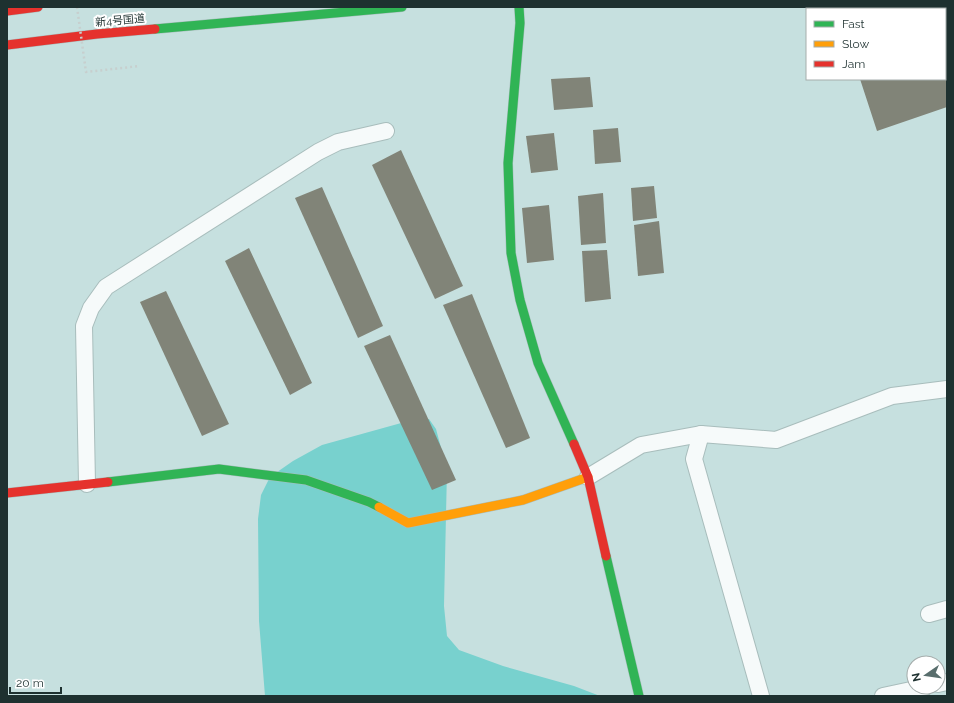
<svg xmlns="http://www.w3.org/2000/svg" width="954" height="703" font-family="Raleway,'Noto Sans JP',sans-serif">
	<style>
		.forest { fill: #78d1ce }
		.building { fill: #818478 }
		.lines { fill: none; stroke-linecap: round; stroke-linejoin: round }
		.street-casing { stroke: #a8bdbc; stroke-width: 18 }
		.fast-casing { stroke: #a8bdbc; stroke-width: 10 }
		.slow-casing { stroke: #a8bdbc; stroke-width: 10 }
		.jam-casing { stroke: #a8bdbc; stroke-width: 10 }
		.street { stroke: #f6fafa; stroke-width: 16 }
		.fast { stroke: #30b455; stroke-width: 9 }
		.slow { stroke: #ff9f0a; stroke-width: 9 }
		.jam { stroke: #e5322d; stroke-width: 9 }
		.path-bridge { stroke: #c7cfce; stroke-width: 2.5; stroke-dasharray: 2 3; stroke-linecap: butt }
		.labels { text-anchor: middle; stroke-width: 4; stroke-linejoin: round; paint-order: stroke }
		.street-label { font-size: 11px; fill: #1e3130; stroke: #fff }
	</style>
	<rect width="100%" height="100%" fill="#c6e0df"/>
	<path class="forest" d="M429,419L436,429L447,470L444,606L447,636L459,650L503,666L574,686L600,696H265L259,621L258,519L261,495L270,477L293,461L322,445L412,420Z"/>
	<g class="building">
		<path d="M947,32V107L877,131L860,79H945V33Z"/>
		<path d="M590,77L593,107L554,110L551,79Z"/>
		<path d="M618,128L621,162L595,164L593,130Z"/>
		<path d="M554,133L558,170L531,173L526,136Z"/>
		<path d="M401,150L463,286L435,299L372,165Z"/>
		<path d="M654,186L657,218L633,221L631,188Z"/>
		<path d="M322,187L383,326L358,338L295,198Z"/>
		<path d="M603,193L606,243L581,245L578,196Z"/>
		<path d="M549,205L554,260L527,263L522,208Z"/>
		<path d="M659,221L664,273L638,276L634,225Z"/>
		<path d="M249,248L312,383L290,395L225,261Z"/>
		<path d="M607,250L611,299L585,302L582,251Z"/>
		<path d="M166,291L229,424L202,436L140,302Z"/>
		<path d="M472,294L530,438L506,448L443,305Z"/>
		<path d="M390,335L456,480L432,490L364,346Z"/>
	</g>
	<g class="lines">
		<defs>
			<g id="street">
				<path d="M701,434L694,459L761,696"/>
				<path d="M588,477L641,445L701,434L776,440L892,396L947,389"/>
				<path d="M87,484L84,326L91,308L106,287L318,152L338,142L386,131"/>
				<path d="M929,614L947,609"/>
				<path d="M938,684L947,682"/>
				<path d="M883,696L925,687"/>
			</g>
			<g id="fast">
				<path d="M519,7L520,23L508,163L511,253L520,300L538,363L574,444"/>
				<path d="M155,29L402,7"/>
				<path d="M108,482L219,469L306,480L369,502L379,507"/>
				<path d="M606,556L639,696"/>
			</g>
			<path id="slow" d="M379,507L408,523L523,500L588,477"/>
			<g id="jam">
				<path d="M7,11L38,7"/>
				<path d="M7,45L97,34L155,29"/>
				<path d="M574,444L588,477L606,556"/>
				<path d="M7,493L108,482"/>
			</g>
		</defs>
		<use href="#street" class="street-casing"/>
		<use href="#fast" class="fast-casing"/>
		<use href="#slow" class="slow-casing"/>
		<use href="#jam" class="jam-casing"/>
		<use href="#street" class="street"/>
		<use href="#fast" class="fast"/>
		<use href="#slow" class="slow"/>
		<use href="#jam" class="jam"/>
		<path class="path-bridge" d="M77,7L86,72L140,66"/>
	</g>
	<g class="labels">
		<g class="street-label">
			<text transform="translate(120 20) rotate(-5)" y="4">新4号国道</text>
		</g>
	</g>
	<rect width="954" height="703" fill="none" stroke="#1e3130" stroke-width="16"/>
	<rect x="806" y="8" width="140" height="72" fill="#ffffff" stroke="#a5adac"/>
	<rect x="814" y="21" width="20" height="6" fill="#30b455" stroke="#a5adac"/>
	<text x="842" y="28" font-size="12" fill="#1e3130">Fast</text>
	<rect x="814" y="41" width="20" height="6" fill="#ff9f0a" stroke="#a5adac"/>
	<text x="842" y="48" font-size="12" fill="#1e3130">Slow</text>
	<rect x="814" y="61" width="20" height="6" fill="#e5322d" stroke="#a5adac"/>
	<text x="842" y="68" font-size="12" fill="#1e3130">Jam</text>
	<g transform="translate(926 675) rotate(257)"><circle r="19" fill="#ffffff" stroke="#a5adac"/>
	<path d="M0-3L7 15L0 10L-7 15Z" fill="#596e6d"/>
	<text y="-6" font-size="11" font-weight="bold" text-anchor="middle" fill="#1e3130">N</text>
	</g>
	<path d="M10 687v6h51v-6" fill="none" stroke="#1e3130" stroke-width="2"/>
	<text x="16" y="687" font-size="12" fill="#1e3130" stroke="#ffffff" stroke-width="3" paint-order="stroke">20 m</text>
</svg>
